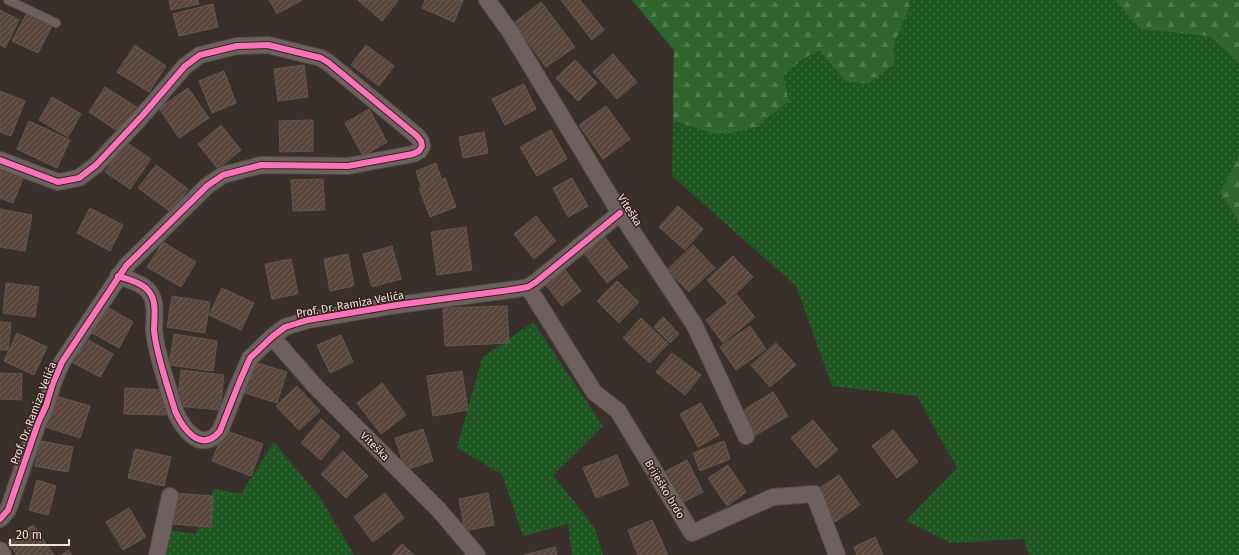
<svg xmlns="http://www.w3.org/2000/svg" width="1239" height="555" font-family="'Fira Sans',sans-serif">
	<style>
		.grass { fill: url(#grass-dots) }
		.forest { fill: url(#forest-firs) }
		.building { fill: url(#building-hatch); stroke: #605854 }
		.lines { fill: none; stroke-linecap: round; stroke-linejoin: round }
		.lane-casing { stroke: #554d49; stroke-width: 10 }
		.street-casing { stroke: #554d49; stroke-width: 18 }
		.lane { stroke: #6f6060; stroke-width: 8 }
		.street { stroke: #6f6060; stroke-width: 16 }
		.cycleway-casing { stroke: #35231c; stroke-width: 8 }
		.cycleway { stroke: #fb73b8; stroke-width: 6 }
		.labels { text-anchor: middle; stroke-width: 3; stroke-linejoin: round; paint-order: stroke }
		.street-label { font-size: 11px; fill: #eee2dd; stroke: #35231c }
	</style>
	<defs>
		<pattern id="grass-dots" width="8" height="8" patternUnits="userSpaceOnUse"><rect width="8" height="8" fill="#1e5721"/><path d="M2 2h.1M6 6h.1" fill="none" stroke="#3f6f41" stroke-width="1.8" stroke-linecap="round"/></pattern>
		<pattern id="forest-firs" width="22" height="20" patternUnits="userSpaceOnUse"><rect width="22" height="20" fill="#2e662e"/><path d="M5 1l3.5 6h-7zM16 11l3.5 6h-7z" fill="#4d7c4c"/></pattern>
		<pattern id="building-hatch" width="6" height="6" patternUnits="userSpaceOnUse"><rect width="6" height="6" fill="#59453b"/><path d="M-1 1l2-2M0 6l6-6M5 7l2-2" fill="none" stroke="#716057"/></pattern>
	</defs>
	<rect width="100%" height="100%" fill="#3a302b"/>
	<g class="grass">
		<path d="M632,0H1239V555H1029L1024,539L951,543L906,521L957,468L917,396L832,386L796,286L672,176L674,50Z"/>
		<path d="M533,322L603,426L553,475L595,528L603,555H572L568,524L523,536L502,474L457,448L482,358Z"/>
		<path d="M274,442L321,499L354,555H154L169,530L196,534L214,489L241,494Z"/>
	</g>
	<g class="forest">
		<path d="M632,0H910L908,11L893,46L894,64L868,84L845,81L820,50L804,58L783,75L789,101L756,127L730,133H712L673,120L674,50Z"/>
		<path d="M1115,0H1239V62L1209,36L1141,29Z"/>
		<path d="M1239,157V222L1220,192Z"/>
	</g>
	<g class="building">
		<path d="M169,0H198L199,4L171,10Z"/>
		<path d="M269,0H302L277,14Z"/>
		<path d="M358,0H397L398,1L382,21Z"/>
		<path d="M425,0H463L454,22L422,8Z"/>
		<path d="M561,0H580L604,30L592,40Z"/>
		<path d="M541,2L575,47L546,67L514,23Z"/>
		<path d="M213,4L218,27L179,36L173,14Z"/>
		<path d="M0,10L19,20L5,48L0,45Z"/>
		<path d="M28,11L53,24L38,53L12,41Z"/>
		<path d="M135,45L166,66L149,92L117,72Z"/>
		<path d="M366,45L394,66L379,86L351,65Z"/>
		<path d="M613,54L637,82L617,99L593,72Z"/>
		<path d="M575,60L597,83L578,101L556,78Z"/>
		<path d="M304,65L308,97L278,101L274,69Z"/>
		<path d="M224,71L236,103L212,113L199,81Z"/>
		<path d="M524,84L536,109L505,125L492,99Z"/>
		<path d="M105,87L138,108L122,134L89,112Z"/>
		<path d="M188,88L209,118L179,138L159,108Z"/>
		<path d="M0,91L25,101L11,136L0,132Z"/>
		<path d="M52,97L81,114L68,137L39,120Z"/>
		<path d="M606,106L630,139L603,159L579,125Z"/>
		<path d="M369,109L387,142L363,156L345,123Z"/>
		<path d="M313,120V151L280,152L279,121Z"/>
		<path d="M29,121L70,140L57,168L17,149Z"/>
		<path d="M221,125L241,150L218,169L198,144Z"/>
		<path d="M551,130L567,159L537,176L520,147Z"/>
		<path d="M484,132L488,153L463,158L459,137Z"/>
		<path d="M126,142L151,159L130,189L105,172Z"/>
		<path d="M0,161L26,171L13,203L0,198Z"/>
		<path d="M436,163L441,178L421,186L416,171Z"/>
		<path d="M156,165L188,189L171,212L138,188Z"/>
		<path d="M445,178L456,207L430,217L419,188Z"/>
		<path d="M572,178L588,206L568,217L553,188Z"/>
		<path d="M323,179L325,210L293,211L291,180Z"/>
		<path d="M678,206L703,229L685,250L659,227Z"/>
		<path d="M90,208L123,225L110,251L77,233Z"/>
		<path d="M0,209L32,215L25,251L0,247Z"/>
		<path d="M536,216L556,241L534,259L514,234Z"/>
		<path d="M466,227L472,270L437,275L431,232Z"/>
		<path d="M604,236L628,267L607,283L583,252Z"/>
		<path d="M163,242L196,262L181,287L147,267Z"/>
		<path d="M693,245L715,268L689,292L667,270Z"/>
		<path d="M392,246L401,279L372,287L363,254Z"/>
		<path d="M348,254L354,286L330,291L324,259Z"/>
		<path d="M733,256L753,277L727,302L707,280Z"/>
		<path d="M291,259L298,294L272,299L265,264Z"/>
		<path d="M562,266L581,291L562,306L543,281Z"/>
		<path d="M617,281L639,302L619,323L597,301Z"/>
		<path d="M6,283L39,287L35,317L3,313Z"/>
		<path d="M222,288L254,303L241,330L209,315Z"/>
		<path d="M737,295L755,317L723,343L706,320Z"/>
		<path d="M172,296L210,302L205,333L167,327Z"/>
		<path d="M102,304L133,322L119,348L87,330Z"/>
		<path d="M507,306L509,343L445,346L443,308Z"/>
		<path d="M663,317L679,334L670,343L654,327Z"/>
		<path d="M641,318L668,344L650,363L623,338Z"/>
		<path d="M0,322L11,323L8,350H0Z"/>
		<path d="M750,326L766,349L736,370L720,347Z"/>
		<path d="M17,333L47,347L34,375L4,361Z"/>
		<path d="M174,334L217,341L213,371L169,365Z"/>
		<path d="M341,335L353,362L330,373L317,345Z"/>
		<path d="M81,336L113,354L100,377L68,360Z"/>
		<path d="M776,343L796,365L770,387L751,365Z"/>
		<path d="M672,353L701,375L685,395L656,372Z"/>
		<path d="M254,362L287,372L277,403L245,393Z"/>
		<path d="M181,370L224,375L220,410L177,406Z"/>
		<path d="M462,371L468,410L433,416L427,376Z"/>
		<path d="M0,373L22,374L21,400L0,399Z"/>
		<path d="M382,383L406,415L381,434L357,403Z"/>
		<path d="M297,386L320,411L299,430L276,406Z"/>
		<path d="M125,388L168,390L167,415L124,414Z"/>
		<path d="M773,392L788,416L756,435L742,411Z"/>
		<path d="M56,396L90,406L80,438L46,427Z"/>
		<path d="M701,403L719,435L698,447L680,414Z"/>
		<path d="M321,419L340,436L321,460L301,443Z"/>
		<path d="M813,420L838,450L816,468L791,438Z"/>
		<path d="M423,429L433,461L405,470L395,438Z"/>
		<path d="M224,430L263,444L251,476L212,461Z"/>
		<path d="M893,430L918,462L897,478L872,446Z"/>
		<path d="M41,441L73,447L68,472L35,466Z"/>
		<path d="M724,441L730,459L700,471L693,453Z"/>
		<path d="M135,449L171,457L164,486L128,478Z"/>
		<path d="M343,451L368,476L346,498L321,474Z"/>
		<path d="M617,455L629,485L596,498L583,468Z"/>
		<path d="M687,460L703,492L677,505L661,474Z"/>
		<path d="M728,465L746,492L727,506L708,478Z"/>
		<path d="M839,475L860,505L835,522L814,492Z"/>
		<path d="M37,480L56,486L48,515L29,510Z"/>
		<path d="M174,493L213,496L211,527L172,524Z"/>
		<path d="M385,493L404,518L373,542L354,517Z"/>
		<path d="M488,493L494,525L465,531L459,499Z"/>
		<path d="M129,508L146,537L123,550L106,522Z"/>
		<path d="M652,520L668,555H638L628,530Z"/>
		<path d="M33,525L54,555H17L8,543Z"/>
		<path d="M875,537L883,555H857L854,547Z"/>
		<path d="M402,544L414,555H392Z"/>
		<path d="M555,547L557,555H524Z"/>
		<path d="M68,550L72,555H62Z"/>
	</g>
	<g class="lines">
		<defs>
			<path id="lane" d="M8,0L56,23"/>
			<g id="street">
				<path d="M487,0L509,30L620,213L694,324L746,436"/>
				<path d="M0,160L58,182L79,178L96,165L142,116L185,66L200,55L237,46L268,45L321,58L329,63L417,136L421,141L422,146L419,151L413,154L348,166L261,165L223,175L207,186L126,266L62,362L53,383L46,406L38,423L8,510L0,519"/>
				<path d="M118,276C129,280 144,283 150,293C157,303 154,318 154,330C156,354 168,387 175,411C183,429 201,454 220,431L239,383L250,358L272,337L285,327L308,320L397,305L517,289L528,287L536,282L620,213"/>
				<path d="M528,287L594,392L618,411L692,533L773,497L814,494L837,555"/>
				<path d="M272,337L315,386L439,510L477,555"/>
				<path d="M0,550L3,555"/>
				<path d="M157,555L170,496"/>
			</g>
		</defs>
		<use href="#lane" class="lane-casing"/>
		<use href="#street" class="street-casing"/>
		<use href="#lane" class="lane"/>
		<use href="#street" class="street"/>
		<defs>
			<g id="cycleway">
				<path d="M0,160L58,182L79,178L96,165L142,116L185,66L200,55L237,46L268,45L321,58L329,63L417,136L421,141L422,146L419,151L413,154L348,166L261,165L223,175L207,186L126,266L62,362L53,383L46,406L38,423L8,510L0,519"/>
				<path d="M118,276C129,280 144,283 150,293C157,303 154,318 154,330C156,354 168,387 175,411C183,429 201,454 220,431L239,383L250,358L272,337L285,327L308,320L397,305L517,289L528,287L536,282L620,213"/>
			</g>
		</defs>
		<use href="#cycleway" class="cycleway-casing"/>
		<use href="#cycleway" class="cycleway"/>
	</g>
	<g class="labels">
		<g class="street-label">
			<text transform="translate(630 210) rotate(57)" y="4">Viteška</text>
			<text transform="translate(350 304) rotate(-10)" y="4">Prof. Dr. Ramiza Velića</text>
			<text transform="translate(33 413) rotate(-69)" y="4">Prof. Dr. Ramiza Velića</text>
			<text transform="translate(375 446) rotate(45)" y="4">Viteška</text>
			<text transform="translate(665 489) rotate(59)" y="4">Briješko brdo</text>
		</g>
	</g>
	<path d="M10 539v6h59v-6" fill="none" stroke="#eee2dd" stroke-width="2"/>
	<text x="16" y="539" font-size="12" fill="#eee2dd" stroke="#35231c" stroke-width="3" paint-order="stroke">20 m</text>
</svg>
